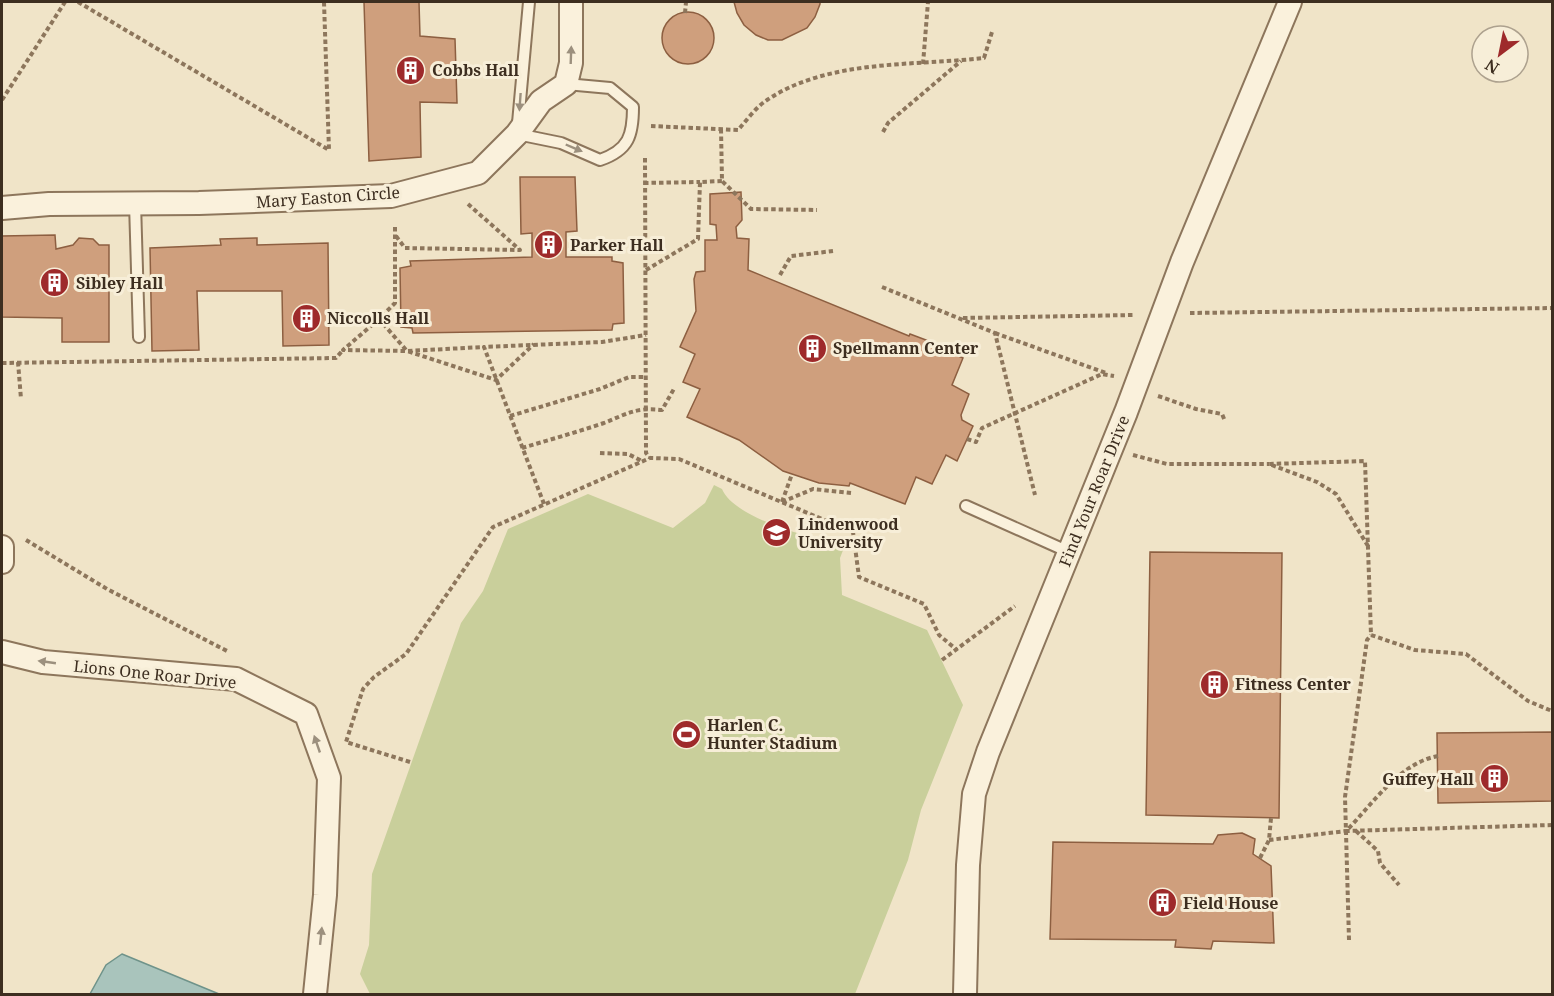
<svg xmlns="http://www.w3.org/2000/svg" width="1554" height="996" font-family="'Noto Serif',serif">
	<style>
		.green { fill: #c9cf9b }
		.water { fill: #a9c4bc; stroke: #6f938a; stroke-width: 1.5 }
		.building { fill: #cf9f7d; stroke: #8d5f41; stroke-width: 1.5 }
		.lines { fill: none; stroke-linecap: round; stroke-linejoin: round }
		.lane-casing { stroke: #8d765c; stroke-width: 14 }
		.street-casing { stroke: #8d765c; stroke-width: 26 }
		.path { stroke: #8d765c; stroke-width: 4; stroke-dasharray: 4.5 3; stroke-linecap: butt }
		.lane { stroke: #faf1dc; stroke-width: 10 }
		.street { stroke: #faf1dc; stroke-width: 22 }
		.oneway { fill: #9c907e }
		.labels { text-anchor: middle; stroke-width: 6; stroke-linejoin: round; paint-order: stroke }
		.poi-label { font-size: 16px; font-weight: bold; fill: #3d2e20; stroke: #f7eed8; text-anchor: start }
		.street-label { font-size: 16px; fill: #3d2e20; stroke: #f7eed8 }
	</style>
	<rect width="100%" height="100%" fill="#f0e4c8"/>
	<path class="green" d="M714,485L722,489C733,517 807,537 835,543L840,537L847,540L840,558L842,595L927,630L963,705L921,810L908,860L855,994H370L360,974L369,945L372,874L461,623L483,591L508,529L588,494L673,528L705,503Z"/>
	<path class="water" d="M122,954L219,994H90L106,965Z"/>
	<g class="building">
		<path d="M364,2H419L420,36L455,39L457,103L420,102L421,157L369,161Z"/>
		<path d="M734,2H820V4L815,17L807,28L782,40H768L756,35L744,25L737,13Z"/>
		<circle cx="688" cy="38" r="26"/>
		<path d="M520,177H575L577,231L566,232V257H612V261L623,263L624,323L613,324L612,330L413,333L412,328L401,327L400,268L411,266L410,261L532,257V233L521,234Z"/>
		<path d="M741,192L742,220L736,227L737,238L749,239L748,270L909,336L910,334L942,346V349L963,358L952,385L969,394L961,415L962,420L973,426L957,461L946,455L932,484L916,477L905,504L850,483L849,486L819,483L783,471L739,440L687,417L700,389L683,382L695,354L680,347L696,311L694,279L696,272L705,271V240H717L716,225L710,224V194Z"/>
		<path d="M55,235L56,249L73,245L79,238L93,239L99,245H109V342H62V318L2,317V236Z"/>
		<path d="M257,238V245L328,243L329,345L283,346L282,291H197L199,350L152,351L150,248L221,245L220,239Z"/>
		<path d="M1150,552L1282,553L1279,818L1146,815Z"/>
		<path d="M1552,732V801L1438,803L1437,733Z"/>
		<path d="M1242,833L1255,839L1253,854L1271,866L1274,943L1213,941L1211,949L1175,947L1176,940L1050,939L1053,842L1213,844L1218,835Z"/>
	</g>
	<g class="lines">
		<defs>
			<g id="lane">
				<path d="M529,2L517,134L561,143L600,160C629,150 633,135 633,107L610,88L566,84"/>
				<path d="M135,203L139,337"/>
				<path d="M966,506L1069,552"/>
			</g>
			<g id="street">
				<path d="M2,208L49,204L199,203L391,196L478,173L517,134L541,101L566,84L571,63V2"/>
				<path d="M2,547V562"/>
				<path d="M2,652L43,662L236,679L306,714L329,778L325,895L315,994"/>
				<path d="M965,994L968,865L974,794L988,752L1126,412L1182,262L1290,2"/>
			</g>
		</defs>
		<use href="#lane" class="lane-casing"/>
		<use href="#street" class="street-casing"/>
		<g class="path">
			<path d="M78,2L329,150L324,2"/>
			<path d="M685,13L686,2"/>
			<path d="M923,64L928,2"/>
			<path d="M2,100L65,2"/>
			<path d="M651,126L738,130C747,120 756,107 767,100C828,59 914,66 984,58L992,32"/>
			<path d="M721,129L722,181L751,209L817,210"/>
			<path d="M883,132L888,123L961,61"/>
			<path d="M645,158L646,453L650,458"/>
			<path d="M644,183L700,182"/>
			<path d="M395,227V303L379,319L407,351L496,380L534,344"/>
			<path d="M396,236L405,248L520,250L468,204"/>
			<path d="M646,270L698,239L700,182L722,181"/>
			<path d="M780,275L791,256L833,251"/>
			<path d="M882,287L995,333L1035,495"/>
			<path d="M1190,313L1552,308"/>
			<path d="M963,318L1134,315"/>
			<path d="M379,319L343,350L407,351L484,347"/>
			<path d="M995,333L1106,373"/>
			<path d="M18,362L21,399"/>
			<path d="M2,363L336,358L343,350"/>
			<path d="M1158,396L1196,409L1222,414L1225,421"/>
			<path d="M510,416L600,389L629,377H646"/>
			<path d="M967,439L976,442L982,428L1102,374L1114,376"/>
			<path d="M522,448C549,440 577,432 604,423C627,414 635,407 662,410L675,387"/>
			<path d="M600,453L628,454L642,461"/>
			<path d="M1133,455L1167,464H1269"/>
			<path d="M782,502L813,489L851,493"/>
			<path d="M782,502L792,474"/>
			<path d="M544,504L484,347L602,342L646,335"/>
			<path d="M26,540L107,589L229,652"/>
			<path d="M1368,546L1336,494L1317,482L1269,464L1365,461L1371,635L1415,650L1466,654L1528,701L1552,711"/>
			<path d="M942,660L1015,606"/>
			<path d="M1438,756C1399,763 1372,805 1346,831L1552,825"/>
			<path d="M410,762L346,742L363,689L374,677L406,654L493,527L650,458L679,459L853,532L859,577L924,604L939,635L957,650"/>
			<path d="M1356,831L1378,851L1380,863L1399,885"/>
			<path d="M1269,840L1346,831"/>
			<path d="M1260,858L1269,840L1271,818"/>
			<path d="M1349,940L1345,797L1367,640L1371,635"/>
		</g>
		<use href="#lane" class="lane"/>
		<use href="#street" class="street"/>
	</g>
	<defs><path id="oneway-solid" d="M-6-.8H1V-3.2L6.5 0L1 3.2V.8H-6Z" transform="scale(1.5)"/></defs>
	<g class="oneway">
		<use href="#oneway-solid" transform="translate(571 55) rotate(-88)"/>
		<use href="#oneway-solid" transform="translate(520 102) rotate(94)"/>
		<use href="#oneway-solid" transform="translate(574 148) rotate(23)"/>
		<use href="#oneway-solid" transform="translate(47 662) rotate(-172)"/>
		<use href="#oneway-solid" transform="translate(317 744) rotate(-109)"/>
		<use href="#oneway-solid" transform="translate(321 936) rotate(-84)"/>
	</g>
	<defs>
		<symbol id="building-disc" viewBox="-11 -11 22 22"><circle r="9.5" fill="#9e2a2b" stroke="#f7eed8"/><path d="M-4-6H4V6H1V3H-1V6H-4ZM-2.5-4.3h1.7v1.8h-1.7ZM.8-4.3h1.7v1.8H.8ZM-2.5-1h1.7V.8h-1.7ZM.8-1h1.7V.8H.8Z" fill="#fff"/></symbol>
		<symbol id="university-disc" viewBox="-11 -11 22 22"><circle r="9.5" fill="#9e2a2b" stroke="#f7eed8"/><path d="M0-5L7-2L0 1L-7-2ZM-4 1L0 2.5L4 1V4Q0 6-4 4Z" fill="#fff"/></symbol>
		<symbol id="stadium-disc" viewBox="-11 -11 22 22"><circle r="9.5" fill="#9e2a2b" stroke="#f7eed8"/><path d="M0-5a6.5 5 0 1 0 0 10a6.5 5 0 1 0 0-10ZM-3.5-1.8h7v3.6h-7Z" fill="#fff"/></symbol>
	</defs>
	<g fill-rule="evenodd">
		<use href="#building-disc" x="394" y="54" width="33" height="33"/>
		<use href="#building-disc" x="532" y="228" width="33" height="33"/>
		<use href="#building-disc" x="38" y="266" width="33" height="33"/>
		<use href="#building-disc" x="290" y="302" width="33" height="33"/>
		<use href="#building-disc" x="796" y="332" width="33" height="33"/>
		<use href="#university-disc" x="760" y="516" width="33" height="33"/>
		<use href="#building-disc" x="1198" y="668" width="33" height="33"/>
		<use href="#stadium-disc" x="670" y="718" width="33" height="33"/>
		<use href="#building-disc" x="1478" y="762" width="33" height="33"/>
		<use href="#building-disc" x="1146" y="886" width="33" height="33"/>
	</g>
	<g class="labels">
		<g class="poi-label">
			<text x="432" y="76">Cobbs Hall</text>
			<text x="570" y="251">Parker Hall</text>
			<text x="76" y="289">Sibley Hall</text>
			<text x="327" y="324">Niccolls Hall</text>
			<text x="833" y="354">Spellmann Center</text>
			<text x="798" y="530">Lindenwood<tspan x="798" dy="18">University</tspan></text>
			<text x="1235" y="690">Fitness Center</text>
			<text x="707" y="731">Harlen C.<tspan x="707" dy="18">Hunter Stadium</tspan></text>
			<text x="1474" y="785" text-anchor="end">Guffey Hall</text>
			<text x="1183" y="909">Field House</text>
		</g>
		<g class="street-label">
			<text transform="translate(328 197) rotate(-4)" y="6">Mary Easton Circle</text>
			<text transform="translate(1094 491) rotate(-68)" y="6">Find Your Roar Drive</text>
			<text transform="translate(155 674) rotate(6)" y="6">Lions One Roar Drive</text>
		</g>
	</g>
	<rect width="1554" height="996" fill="none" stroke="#3d2e20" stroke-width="6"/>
	<g transform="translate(1500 54) rotate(212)"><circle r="28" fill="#f7eed8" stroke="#ada18e" stroke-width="1.5"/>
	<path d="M0-4.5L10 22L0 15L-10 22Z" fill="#9e2a2b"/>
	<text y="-9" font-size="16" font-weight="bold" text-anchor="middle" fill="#3d2e20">N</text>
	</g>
</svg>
